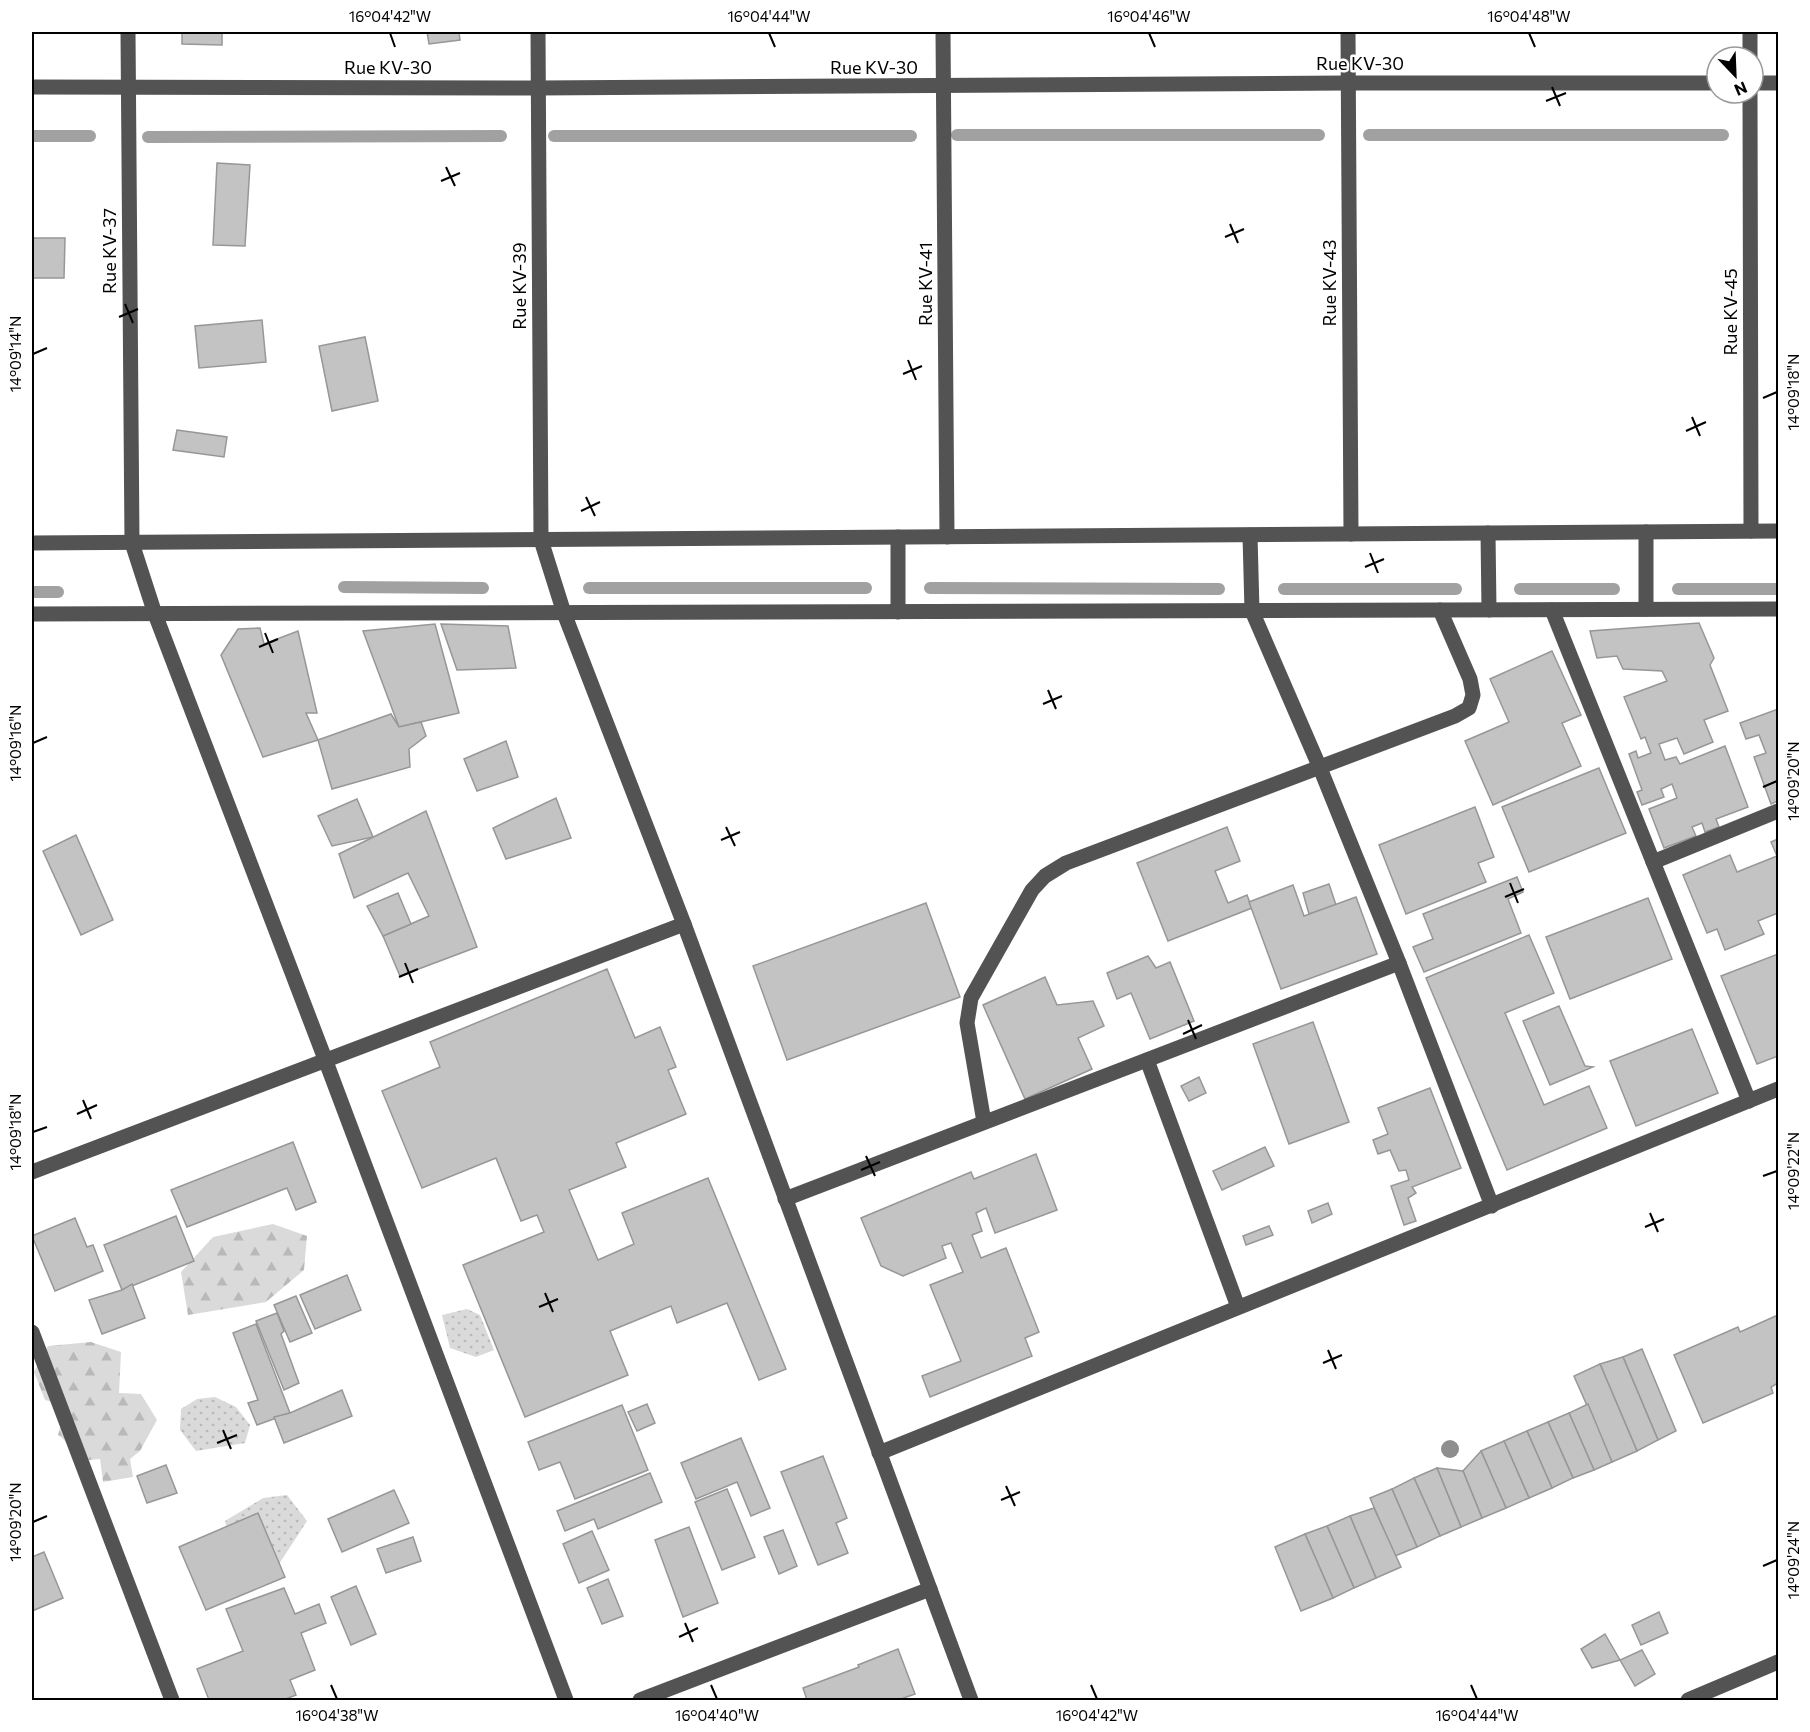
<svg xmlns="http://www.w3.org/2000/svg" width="1810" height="1732" font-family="Commissioner,sans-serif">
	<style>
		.grass { fill: url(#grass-dots) }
		.forest { fill: url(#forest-firs) }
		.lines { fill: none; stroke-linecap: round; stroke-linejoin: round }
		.stream { stroke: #a1a1a1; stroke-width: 12 }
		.building { fill: #c3c3c3; stroke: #979797; stroke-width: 1.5 }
		.minor { stroke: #535353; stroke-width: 15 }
		.tree { fill: #8e8e8e }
		.ticks { fill: none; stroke: #000; stroke-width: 2 }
		.labels { text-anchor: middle; stroke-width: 5; stroke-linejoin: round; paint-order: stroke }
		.street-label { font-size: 18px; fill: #000; stroke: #fff }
		.neatline { fill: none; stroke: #000; stroke-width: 2 }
		.ticks-label { font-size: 15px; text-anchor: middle; fill: #000 }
	</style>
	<defs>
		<pattern id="grass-dots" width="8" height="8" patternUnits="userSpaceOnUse" patternTransform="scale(1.5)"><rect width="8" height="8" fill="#dadada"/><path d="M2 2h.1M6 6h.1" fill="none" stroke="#b9b9b9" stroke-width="1.8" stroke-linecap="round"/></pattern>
		<pattern id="forest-firs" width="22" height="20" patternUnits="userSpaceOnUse" patternTransform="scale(1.5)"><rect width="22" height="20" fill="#dadada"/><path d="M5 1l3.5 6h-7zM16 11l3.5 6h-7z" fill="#b9b9b9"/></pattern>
	</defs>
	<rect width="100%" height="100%" fill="#fff"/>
	<g class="grass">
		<path d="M467,1309L480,1315L494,1350L476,1357L450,1348L442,1315Z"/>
		<path d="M215,1397L236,1407L250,1425L245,1443L196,1451L180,1430L181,1409L197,1399Z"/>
		<path d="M287,1495L307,1521L279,1564L234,1557L225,1521L263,1498Z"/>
	</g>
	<g class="forest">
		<path d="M273,1224L307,1236L304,1270L266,1302L188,1315L181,1272L213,1237Z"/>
		<path d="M91,1342L121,1352L119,1393L141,1394L157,1420L140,1451L130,1459L133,1477L103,1482L100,1459L89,1460L58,1435L66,1406L45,1400L34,1372L48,1346Z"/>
	</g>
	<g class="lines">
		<g class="stream">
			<path d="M957,135H1319"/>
			<path d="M1369,135H1723"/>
			<path d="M32,136H90"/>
			<path d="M554,136H911"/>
			<path d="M148,137L501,136"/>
			<path d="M344,587L483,588"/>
			<path d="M589,588H866"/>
			<path d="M930,588L1219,589"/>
			<path d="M1284,589H1456"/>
			<path d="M1520,589H1614"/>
			<path d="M1678,589H1778"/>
			<path d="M32,592H58"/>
		</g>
	</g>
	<g class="building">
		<path d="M182,32H222V45L182,44Z"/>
		<path d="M427,32H459L460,40L429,44Z"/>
		<path d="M217,163L250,165L245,246L213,245Z"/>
		<path d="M32,238H65L64,278H32Z"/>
		<path d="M262,320L266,362L199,368L195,326Z"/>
		<path d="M365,337L378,401L332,411L319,346Z"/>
		<path d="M177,430L227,437L224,457L173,450Z"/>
		<path d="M1699,623L1714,658L1710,665L1728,711L1704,720L1713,742L1684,754L1677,738L1659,744L1665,760L1676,757L1680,764L1725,746L1748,807L1716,819L1719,827L1705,832L1702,823L1692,827L1696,836L1664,848L1649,809L1677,798L1672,784L1661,789L1664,797L1642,805L1637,792L1642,790L1629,754L1636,751L1638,758L1651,753L1645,737L1641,739L1624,697L1667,681L1662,671L1623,669L1617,656L1597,658L1590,631Z"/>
		<path d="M435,624L459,713L399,727L363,631Z"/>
		<path d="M441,624L508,626L516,668L457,670Z"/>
		<path d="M260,628L264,644L298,631L317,713H306L318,740L263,757L221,655L238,629Z"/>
		<path d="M1552,651L1581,715L1562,723L1581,766L1493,805L1465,741L1509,722L1490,679Z"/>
		<path d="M1778,709V801L1771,804L1754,757L1766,753L1759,735L1746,739L1740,723Z"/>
		<path d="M391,714L399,727L421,722L426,736L409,749L410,767L332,789L318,740Z"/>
		<path d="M506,741L518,777L477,791L464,759Z"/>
		<path d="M1599,768L1626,833L1529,872L1502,807Z"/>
		<path d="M556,798L571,838L506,859L493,828Z"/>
		<path d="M357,799L373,837L332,846L318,816Z"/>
		<path d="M1475,807L1494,857L1478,863L1486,882L1406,914L1379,845Z"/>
		<path d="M426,811L477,947L400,976L383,936L429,916L408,873L354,898L339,854Z"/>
		<path d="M1227,827L1240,861L1215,871L1228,903L1247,895L1252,908L1168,941L1137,863Z"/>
		<path d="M76,835L113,920L81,935L43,851Z"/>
		<path d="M1778,839V913L1758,921L1764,934L1725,950L1717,929L1707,933L1683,875L1730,855L1737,872L1777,856L1771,842Z"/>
		<path d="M1517,877L1523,892L1508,899L1521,933L1424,972L1413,947L1433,939L1423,914Z"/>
		<path d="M1329,884L1336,905L1309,914L1303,893Z"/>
		<path d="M1293,885L1304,916L1356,897L1377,954L1281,989L1249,902Z"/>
		<path d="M398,893L411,924L383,936L367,906Z"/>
		<path d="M1648,898L1672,959L1570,999L1546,937Z"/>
		<path d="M926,903L960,997L787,1060L753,966Z"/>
		<path d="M1529,935L1554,993L1505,1013L1544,1105L1589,1086L1607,1128L1507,1170L1426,978Z"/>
		<path d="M1778,954V1056L1757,1064L1721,976Z"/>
		<path d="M1148,956L1156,968L1170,962L1194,1021L1150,1039L1131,993L1117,999L1107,973Z"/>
		<path d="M607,969L635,1038L660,1027L676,1067L668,1070L686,1114L616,1143L626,1167L569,1190L598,1260L634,1244L622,1213L708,1178L786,1369L759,1380L727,1303L677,1323L671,1306L610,1331L628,1375L525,1417L463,1265L544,1232L537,1215L521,1221L496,1158L422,1188L382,1091L440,1067L430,1042Z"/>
		<path d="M1045,977L1057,1005L1093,1001L1104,1026L1078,1038L1092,1069L1025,1099L983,1005Z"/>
		<path d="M1559,1006L1585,1066L1593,1067L1550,1085L1523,1021Z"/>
		<path d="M1313,1022L1349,1122L1289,1144L1253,1044Z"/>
		<path d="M1692,1029L1718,1093L1636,1126L1610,1061Z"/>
		<path d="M1199,1077L1206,1093L1189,1101L1181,1086Z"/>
		<path d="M1430,1088L1461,1168L1412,1187L1416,1193L1408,1198L1416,1221L1404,1225L1391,1186L1409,1180L1406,1170L1399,1171L1390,1150L1378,1154L1373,1140L1388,1134L1378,1108Z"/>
		<path d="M293,1142L316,1202L296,1210L287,1188L187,1227L171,1190Z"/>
		<path d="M1265,1147L1274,1166L1222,1190L1213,1171Z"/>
		<path d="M1036,1154L1057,1210L995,1233L986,1208L976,1213L982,1231L972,1235L981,1258L1006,1248L1039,1332L1025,1338L1032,1356L930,1397L922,1376L961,1361L930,1285L963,1272L951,1243L942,1246L946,1258L903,1276L881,1266L861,1218L971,1172L974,1179Z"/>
		<path d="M1328,1203L1332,1214L1312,1223L1308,1211Z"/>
		<path d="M176,1216L194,1261L122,1290L104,1245Z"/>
		<path d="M75,1218L87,1247L93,1245L103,1271L55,1291L32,1236Z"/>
		<path d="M1269,1226L1273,1235L1246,1245L1243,1236Z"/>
		<path d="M347,1275L361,1310L315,1329L300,1295Z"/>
		<path d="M132,1284L145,1318L102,1334L89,1300L122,1290Z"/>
		<path d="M296,1296L312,1333L290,1342L274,1305Z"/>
		<path d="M277,1313L284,1331L281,1334L299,1383L284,1390L256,1321Z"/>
		<path d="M1778,1315V1383L1771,1387L1773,1393L1703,1423L1674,1355L1738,1327L1740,1332Z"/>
		<path d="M256,1324L290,1413L257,1425L248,1403L258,1400L233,1333Z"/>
		<path d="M1642,1349L1676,1431L1658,1440L1623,1357Z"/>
		<path d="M1623,1357L1658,1440L1637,1451L1600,1364Z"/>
		<path d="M1600,1364L1637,1451L1612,1462L1574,1376Z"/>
		<path d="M342,1390L352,1416L284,1443L274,1417L290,1413Z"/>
		<path d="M647,1404L655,1423L637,1431L628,1412Z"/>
		<path d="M1588,1404L1612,1462L1594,1470L1569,1413Z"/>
		<path d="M622,1405L648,1470L575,1499L560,1462L539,1470L528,1442Z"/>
		<path d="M1569,1413L1594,1470L1573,1478L1548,1422Z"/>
		<path d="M1548,1422L1573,1478L1552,1488L1527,1431Z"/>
		<path d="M1527,1431L1552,1488L1529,1498L1504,1441Z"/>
		<path d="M741,1438L770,1508L751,1516L737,1482L696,1499L681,1463Z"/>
		<path d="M1504,1441L1529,1498L1506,1508L1481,1451Z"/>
		<path d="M1481,1451L1506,1508L1482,1518L1463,1471Z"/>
		<path d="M823,1456L847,1518L836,1523L848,1553L818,1565L781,1472Z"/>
		<path d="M166,1465L177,1493L147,1503L137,1476Z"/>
		<path d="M1437,1468L1463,1471L1482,1518L1461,1527Z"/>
		<path d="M1437,1468L1461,1527L1440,1536L1414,1478Z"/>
		<path d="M650,1473L662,1502L598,1529L594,1519L565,1531L557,1511Z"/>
		<path d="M1414,1478L1440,1536L1417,1547L1392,1489Z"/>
		<path d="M727,1489L755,1557L722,1570L695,1502Z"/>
		<path d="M1392,1489L1417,1547L1395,1556L1370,1498Z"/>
		<path d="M394,1490L409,1523L342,1552L328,1519Z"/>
		<path d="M1374,1508L1401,1567L1376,1578L1350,1516Z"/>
		<path d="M258,1513L285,1577L206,1610L179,1547Z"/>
		<path d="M1350,1516L1376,1578L1354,1588L1327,1526Z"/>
		<path d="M1327,1526L1354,1588L1333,1598L1305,1534Z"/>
		<path d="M689,1527L718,1603L683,1617L655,1540Z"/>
		<path d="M783,1530L797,1566L779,1574L764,1537Z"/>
		<path d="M592,1531L609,1570L579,1583L563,1544Z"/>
		<path d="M1305,1534L1333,1598L1301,1611L1275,1547Z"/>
		<path d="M413,1537L421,1561L386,1573L377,1549Z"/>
		<path d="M44,1552L63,1598L32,1611V1557Z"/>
		<path d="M608,1579L623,1616L602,1624L587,1588Z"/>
		<path d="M356,1586L376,1634L351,1645L331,1597Z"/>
		<path d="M284,1588L295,1614L319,1604L326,1623L301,1633L315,1670L290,1680L296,1695L283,1700H209L197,1669L243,1651L226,1609Z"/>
		<path d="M1659,1612L1668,1633L1641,1645L1632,1625Z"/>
		<path d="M1605,1634L1620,1660L1592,1668L1581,1649Z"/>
		<path d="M898,1649L915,1694L898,1700H807L803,1688L859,1667L858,1665Z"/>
		<path d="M1642,1650L1655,1674L1635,1686L1620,1660Z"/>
	</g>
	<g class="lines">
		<g class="minor">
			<path d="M128,32L132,543L155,614L325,1059L566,1700"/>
			<path d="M538,32L541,540L564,613L684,924L971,1700"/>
			<path d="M943,32L947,537"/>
			<path d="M1348,32L1351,534"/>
			<path d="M1750,32V57"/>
			<path d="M1753,83H1778"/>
			<path d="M32,87L538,88L1348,83H1717"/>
			<path d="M1750,93L1751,531"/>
			<path d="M1646,532V609"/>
			<path d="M1488,533L1489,610"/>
			<path d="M1250,535L1252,611L1320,768L1399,963L1492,1206"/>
			<path d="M32,543L1778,531"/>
			<path d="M1552,610L1749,1101"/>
			<path d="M898,612V537"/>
			<path d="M32,614L1778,609"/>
			<path d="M1653,862L1778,811"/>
			<path d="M1147,1060L1238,1307"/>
			<path d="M984,1122L967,1023L971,998L1032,890L1045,876L1066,863L1455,716L1469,708L1473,695L1470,679L1440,610"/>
			<path d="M32,1172L684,924"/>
			<path d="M785,1199L1399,963"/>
			<path d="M32,1332L172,1700"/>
			<path d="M879,1453L1778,1089"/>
			<path d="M640,1700L930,1589"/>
			<path d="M1688,1700L1778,1662"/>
		</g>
	</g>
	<circle class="tree" cx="1450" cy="1449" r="9"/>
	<path class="ticks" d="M390,33L395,47M769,33L775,47M1149,33L1155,47M1529,33L1535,47M1552,87L1560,106M1546,101L1566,93M446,167L455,186M441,181L460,173M1230,224L1238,243M1225,237L1244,229M125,304L133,323M119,317L138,309M33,354L47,348M908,360L916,380M903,374L922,366M1763,398L1777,392M1692,417L1700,436M1686,431L1706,422M586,497L595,516M581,511L600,502M1370,553L1378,573M1365,567L1384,559M265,633L273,653M259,647L278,639M1048,690L1056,709M1043,704L1062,696M33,743L47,737M1763,787L1777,781M726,827L735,846M721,840L740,832M1510,883L1518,903M1505,897L1524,889M405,963L413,983M399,977L418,969M1188,1020L1196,1039M1183,1034L1202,1025M83,1100L91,1119M77,1114L97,1105M33,1132L47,1127M866,1156L875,1176M861,1170L880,1162M1763,1176L1777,1171M1650,1213L1658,1232M1645,1227L1664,1219M545,1293L553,1312M539,1307L558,1299M1328,1350L1336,1369M1323,1363L1342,1355M223,1430L231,1449M217,1443L237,1435M1006,1486L1015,1506M1001,1500L1020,1492M33,1522L47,1516M1763,1566L1777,1560M685,1623L693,1642M679,1637L698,1628M331,1685L337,1699M711,1685L717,1699M1091,1685L1097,1699M1471,1685L1477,1699"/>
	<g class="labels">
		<g class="street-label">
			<text x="1360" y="70">Rue KV-30</text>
			<text x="388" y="74">Rue KV-30</text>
			<text x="874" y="74">Rue KV-30</text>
			<text transform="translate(110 251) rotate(-90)" y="6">Rue KV-37</text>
			<text transform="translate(1330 283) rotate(-90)" y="6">Rue KV-43</text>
			<text transform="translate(926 284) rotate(-90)" y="6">Rue KV-41</text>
			<text transform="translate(520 286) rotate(-90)" y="6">Rue KV-39</text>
			<text transform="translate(1731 312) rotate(-90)" y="6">Rue KV-45</text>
		</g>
	</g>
	<rect width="1810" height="1732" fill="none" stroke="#ffffff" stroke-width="66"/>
	<g transform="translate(1735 75) rotate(157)"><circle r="28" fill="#ffffff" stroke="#999999" stroke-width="1.5"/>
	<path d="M0-4.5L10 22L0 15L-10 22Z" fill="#000000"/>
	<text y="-9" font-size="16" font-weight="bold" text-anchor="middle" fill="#000000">N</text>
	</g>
	<rect x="33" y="33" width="1744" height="1666" class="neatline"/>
	<g class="ticks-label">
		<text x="390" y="22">16°04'42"W</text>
		<text x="769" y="22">16°04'44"W</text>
		<text x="1149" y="22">16°04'46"W</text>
		<text x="1529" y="22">16°04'48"W</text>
		<text transform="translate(16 354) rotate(-90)" y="5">14°09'14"N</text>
		<text transform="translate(1794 392) rotate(-90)" y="5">14°09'18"N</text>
		<text transform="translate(16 743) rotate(-90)" y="5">14°09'16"N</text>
		<text transform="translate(1794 781) rotate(-90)" y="5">14°09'20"N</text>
		<text transform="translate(16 1132) rotate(-90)" y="5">14°09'18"N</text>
		<text transform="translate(1794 1171) rotate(-90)" y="5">14°09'22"N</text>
		<text transform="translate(16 1522) rotate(-90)" y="5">14°09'20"N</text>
		<text transform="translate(1794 1560) rotate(-90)" y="5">14°09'24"N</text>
		<text x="337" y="1721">16°04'38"W</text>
		<text x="717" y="1721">16°04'40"W</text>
		<text x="1097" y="1721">16°04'42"W</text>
		<text x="1477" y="1721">16°04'44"W</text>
	</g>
</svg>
